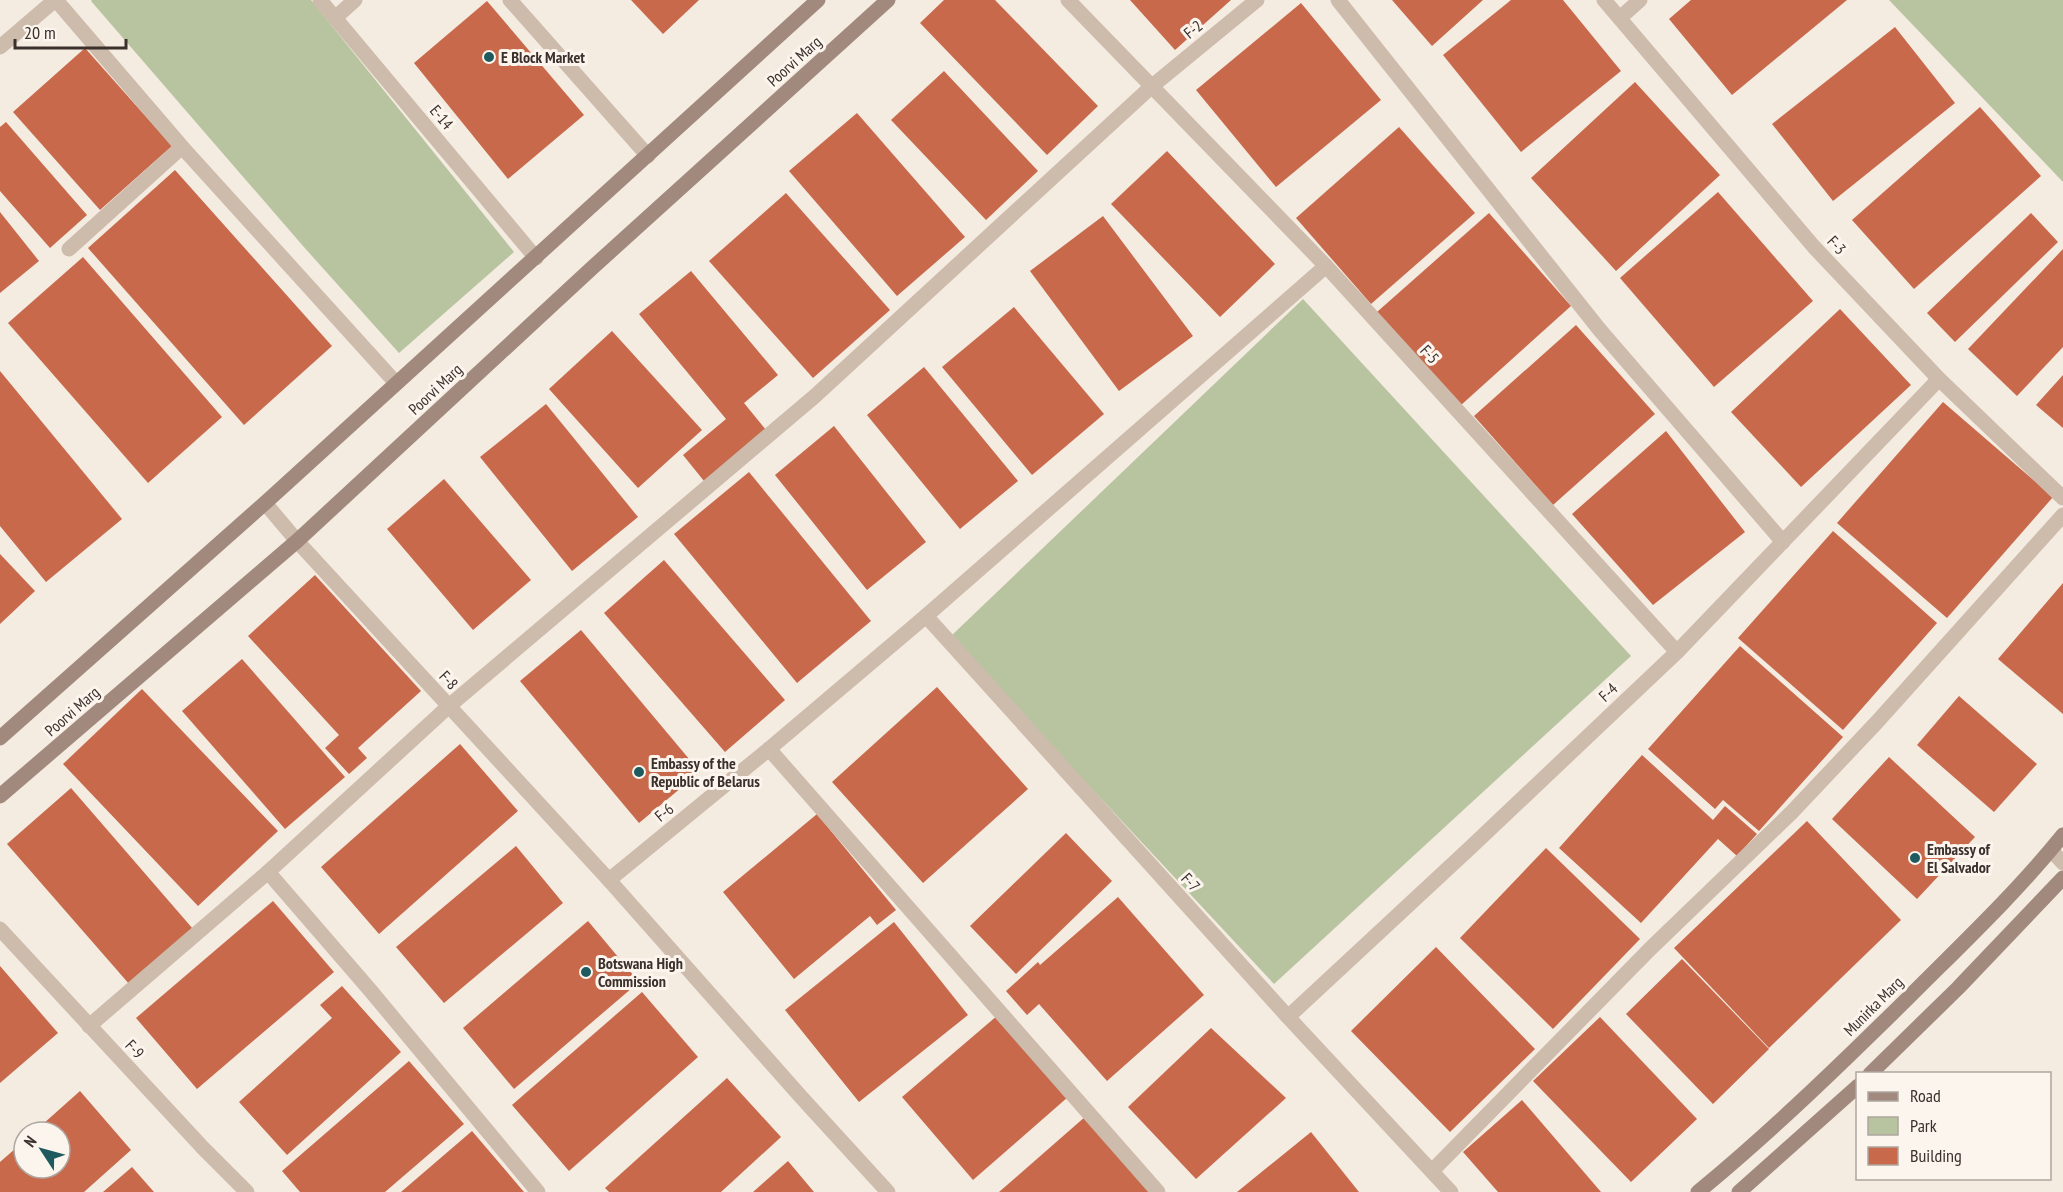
<svg xmlns="http://www.w3.org/2000/svg" width="2063" height="1192" font-family="'PT Sans Narrow',sans-serif">
	<style>
		.green { fill: #b8c4a0 }
		.building { fill: #c8694b }
		.lines { fill: none; stroke-linecap: round; stroke-linejoin: round }
		.street { stroke: #cdbbac; stroke-width: 15 }
		.secondary { stroke: #a18a7d; stroke-width: 15 }
		.poi-dot { fill: #1f5a5e; stroke: #fbf5ee; stroke-width: 2 }
		.labels { text-anchor: middle; stroke-width: 6; stroke-linejoin: round; paint-order: stroke }
		.street-label { font-size: 16px; fill: #3b302b; stroke: #fbf5ee }
		.poi-label { font-size: 16px; font-weight: bold; fill: #3b302b; stroke: #fbf5ee; text-anchor: start }
	</style>
	<rect width="100%" height="100%" fill="#f4ebe1"/>
	<g class="green">
		<path d="M92,0H311L514,252L399,353L303,246L91,1Z"/>
		<path d="M1889,0H2063V182Z"/>
		<path d="M1303,299L1631,656L1274,984L950,637Z"/>
	</g>
	<g class="building">
		<path d="M631,0H699L663,34Z"/>
		<path d="M944,0H995L1098,106L1047,155L920,23Z"/>
		<path d="M1130,0H1231L1175,50Z"/>
		<path d="M1392,0H1483L1432,46Z"/>
		<path d="M1511,0H1563L1621,71L1521,152L1443,55Z"/>
		<path d="M1691,0H1847L1732,95L1669,19Z"/>
		<path d="M487,1L584,115L508,179L414,63Z"/>
		<path d="M1301,3L1381,100L1276,187L1196,90Z"/>
		<path d="M1895,27L1955,103L1833,201L1772,124Z"/>
		<path d="M85,48L172,146L100,210L13,112Z"/>
		<path d="M944,71L1038,171L986,220L891,120Z"/>
		<path d="M1635,82L1720,175L1616,271L1531,178Z"/>
		<path d="M1980,107L2041,176L1914,289L1852,220Z"/>
		<path d="M857,113L965,237L897,296L789,171Z"/>
		<path d="M6,122L87,215L50,248L0,191V127Z"/>
		<path d="M1399,127L1475,213L1371,304L1296,218Z"/>
		<path d="M1167,151L1275,264L1220,317L1111,204Z"/>
		<path d="M175,170L332,346L244,425L88,248Z"/>
		<path d="M1718,192L1813,301L1714,387L1620,278Z"/>
		<path d="M786,193L890,310L813,378L709,261Z"/>
		<path d="M0,212L39,261L0,293Z"/>
		<path d="M1489,213L1571,306L1460,406L1377,312Z"/>
		<path d="M2031,213L2058,242L1955,342L1927,313Z"/>
		<path d="M1103,216L1193,336L1119,391L1030,271Z"/>
		<path d="M2063,249V347L2017,396L1968,349Z"/>
		<path d="M83,257L222,417L148,483L8,323Z"/>
		<path d="M691,271L778,375L744,403L766,430L704,481L683,455L726,419L639,314Z"/>
		<path d="M1014,307L1104,414L1032,475L942,367Z"/>
		<path d="M1840,309L1911,385L1801,487L1731,412Z"/>
		<path d="M1576,325L1655,414L1553,505L1474,416Z"/>
		<path d="M612,331L702,430L638,488L549,389Z"/>
		<path d="M924,367L1018,481L960,529L867,415Z"/>
		<path d="M0,371L122,519L46,582L0,526Z"/>
		<path d="M2063,375V428L2036,405Z"/>
		<path d="M1943,402L2053,497L1947,618L1837,523Z"/>
		<path d="M546,404L638,517L572,571L480,457Z"/>
		<path d="M834,426L926,542L867,590L775,475Z"/>
		<path d="M1666,431L1745,532L1653,605L1572,514Z"/>
		<path d="M749,472L871,621L797,683L674,534Z"/>
		<path d="M444,479L531,580L473,630L387,529Z"/>
		<path d="M1833,531L1937,623L1843,730L1738,638Z"/>
		<path d="M0,554L35,591L0,624Z"/>
		<path d="M664,560L785,700L725,752L604,613Z"/>
		<path d="M315,575L421,691L358,748L367,758L349,774L325,748L339,735L248,636Z"/>
		<path d="M2063,583V714L1998,659Z"/>
		<path d="M581,630L700,772L639,823L520,681Z"/>
		<path d="M1740,646L1843,737L1759,831L1723,800L1715,809L1648,749Z"/>
		<path d="M242,659L345,777L285,829L182,711Z"/>
		<path d="M937,687L1028,789L923,883L832,782Z"/>
		<path d="M142,689L278,831L198,906L63,764Z"/>
		<path d="M1959,696L2037,764L1994,812L1917,745Z"/>
		<path d="M460,744L518,811L379,934L321,867Z"/>
		<path d="M1642,755L1713,820L1725,806L1757,834L1737,856L1718,839L1641,923L1559,848Z"/>
		<path d="M1889,757L1975,837L1917,899L1832,819Z"/>
		<path d="M71,788L193,929L130,985L7,844Z"/>
		<path d="M817,814L896,910L877,925L870,916L794,979L723,892Z"/>
		<path d="M1807,821L1901,920L1769,1048L1674,948Z"/>
		<path d="M1066,833L1112,881L1016,974L970,926Z"/>
		<path d="M516,846L563,903L444,1003L396,947Z"/>
		<path d="M1546,848L1640,939L1553,1029L1460,938Z"/>
		<path d="M1118,897L1204,995L1107,1081L1039,1004L1027,1015L1006,991L1038,962L1040,965Z"/>
		<path d="M273,901L334,972L197,1089L136,1018Z"/>
		<path d="M588,921L639,982L514,1089L463,1028Z"/>
		<path d="M894,922L968,1015L859,1102L785,1010Z"/>
		<path d="M1436,947L1535,1049L1450,1132L1351,1031Z"/>
		<path d="M1682,959L1769,1049L1713,1104L1626,1014Z"/>
		<path d="M0,966L58,1033L0,1083Z"/>
		<path d="M342,986L401,1052L287,1155L239,1102L332,1018L320,1005Z"/>
		<path d="M642,992L698,1057L569,1171L512,1105Z"/>
		<path d="M998,1015L1068,1097L973,1180L902,1097Z"/>
		<path d="M1600,1017L1697,1119L1631,1182L1533,1081Z"/>
		<path d="M1211,1028L1286,1098L1196,1179L1128,1107Z"/>
		<path d="M409,1061L464,1124L385,1192H300L282,1171Z"/>
		<path d="M727,1078L781,1137L721,1192H609L605,1188Z"/>
		<path d="M80,1091L131,1150L84,1192H0V1162L24,1141V1168H60V1132H34Z"/>
		<path d="M1522,1100L1601,1192H1498L1463,1152Z"/>
		<path d="M1086,1116L1153,1192H999Z"/>
		<path d="M472,1131L524,1192H401Z"/>
		<path d="M1311,1132L1359,1192H1237Z"/>
		<path d="M788,1161L814,1192H753Z"/>
		<path d="M132,1167L154,1192H103Z"/>
	</g>
	<g class="lines">
		<g class="street">
			<path d="M56,0L182,147L396,383"/>
			<path d="M320,0L536,258"/>
			<path d="M510,0L648,156"/>
			<path d="M1068,0L1326,266L1677,652"/>
			<path d="M1338,0L1599,329L1783,542"/>
			<path d="M1604,0L1814,247L1939,379L2063,498"/>
			<path d="M1621,17L1640,0"/>
			<path d="M335,18L355,0"/>
			<path d="M0,47L55,0"/>
			<path d="M69,249L182,147"/>
			<path d="M265,503L297,541L609,880L802,1098L888,1192"/>
			<path d="M926,616L1288,1017L1451,1192"/>
			<path d="M769,749L1158,1192"/>
			<path d="M2051,850L2063,863"/>
			<path d="M268,872L370,990L538,1192"/>
			<path d="M609,880L769,749L926,616L1326,266"/>
			<path d="M0,929L203,1148L247,1192"/>
			<path d="M1288,1017L1471,847L1677,652L1939,379"/>
			<path d="M89,1026L268,872L449,706L815,396L1151,87L1257,0"/>
			<path d="M1432,1171L1650,949L1792,812L1877,722L2063,515"/>
		</g>
		<g class="secondary">
			<path d="M0,738L265,503L818,0"/>
			<path d="M0,796L297,541L592,268L888,0"/>
			<path d="M1870,1074L1958,988L2063,878"/>
			<path d="M1698,1192C1772,1131 1841,1064 1909,997C1962,944 2016,893 2063,835"/>
			<path d="M1739,1192L1858,1086"/>
		</g>
	</g>
	<g class="poi-dot">
		<circle cx="489" cy="57" r="6"/>
		<circle cx="639" cy="772" r="6"/>
		<circle cx="1915" cy="858" r="6"/>
		<circle cx="586" cy="972" r="6"/>
	</g>
	<g class="labels">
		<g class="street-label">
			<text transform="translate(1193 29) rotate(-39)" y="6">F-2</text>
			<text transform="translate(794 61) rotate(-42)" y="6">Poorvi Marg</text>
			<text transform="translate(442 117) rotate(50)" y="6">E-14</text>
			<text transform="translate(1837 245) rotate(47)" y="6">F-3</text>
			<text transform="translate(1430 354) rotate(48)" y="6">F-5</text>
			<text transform="translate(435 389) rotate(-43)" y="6">Poorvi Marg</text>
			<text transform="translate(449 680) rotate(47)" y="6">F-8</text>
			<text transform="translate(1608 692) rotate(-43)" y="6">F-4</text>
			<text transform="translate(72 711) rotate(-41)" y="6">Poorvi Marg</text>
			<text transform="translate(664 812) rotate(-39)" y="6">F-6</text>
			<text transform="translate(1191 882) rotate(48)" y="6">F-7</text>
			<text transform="translate(1873 1006) rotate(-45)" y="6">Munirka Marg</text>
			<text transform="translate(135 1049) rotate(47)" y="6">F-9</text>
		</g>
		<g class="poi-label">
			<text x="501" y="63">E Block Market</text>
			<text x="651" y="769">Embassy of the<tspan x="651" dy="18">Republic of Belarus</tspan></text>
			<text x="1927" y="855">Embassy of<tspan x="1927" dy="18">El Salvador</tspan></text>
			<text x="598" y="969">Botswana High<tspan x="598" dy="18">Commission</tspan></text>
		</g>
	</g>
	<rect x="1856" y="1072" width="195" height="108" fill="#fbf5ee" stroke="#aea6a0" stroke-width="1.5"/>
	<rect x="1868" y="1092" width="30" height="9" fill="#a18a7d" stroke="#aea6a0" stroke-width="1.5"/>
	<text x="1910" y="1102" font-size="18" fill="#3b302b">Road</text>
	<rect x="1868" y="1117" width="30" height="18" fill="#b8c4a0" stroke="#aea6a0" stroke-width="1.5"/>
	<text x="1910" y="1132" font-size="18" fill="#3b302b">Park</text>
	<rect x="1868" y="1147" width="30" height="18" fill="#c8694b" stroke="#aea6a0" stroke-width="1.5"/>
	<text x="1910" y="1162" font-size="18" fill="#3b302b">Building</text>
	<g transform="translate(42 1150) rotate(306)"><circle r="28" fill="#fbf5ee" stroke="#aea6a0" stroke-width="1.5"/>
	<path d="M0-4.5L10 22L0 15L-10 22Z" fill="#1f5a5e"/>
	<text y="-9" font-size="16" font-weight="bold" text-anchor="middle" fill="#3b302b">N</text>
	</g>
	<path d="M15 39v9h111v-9" fill="none" stroke="#3b302b" stroke-width="3"/>
	<text x="24" y="39" font-size="18" fill="#3b302b" stroke="#fbf5ee" stroke-width="4.5" paint-order="stroke">20 m</text>
</svg>
